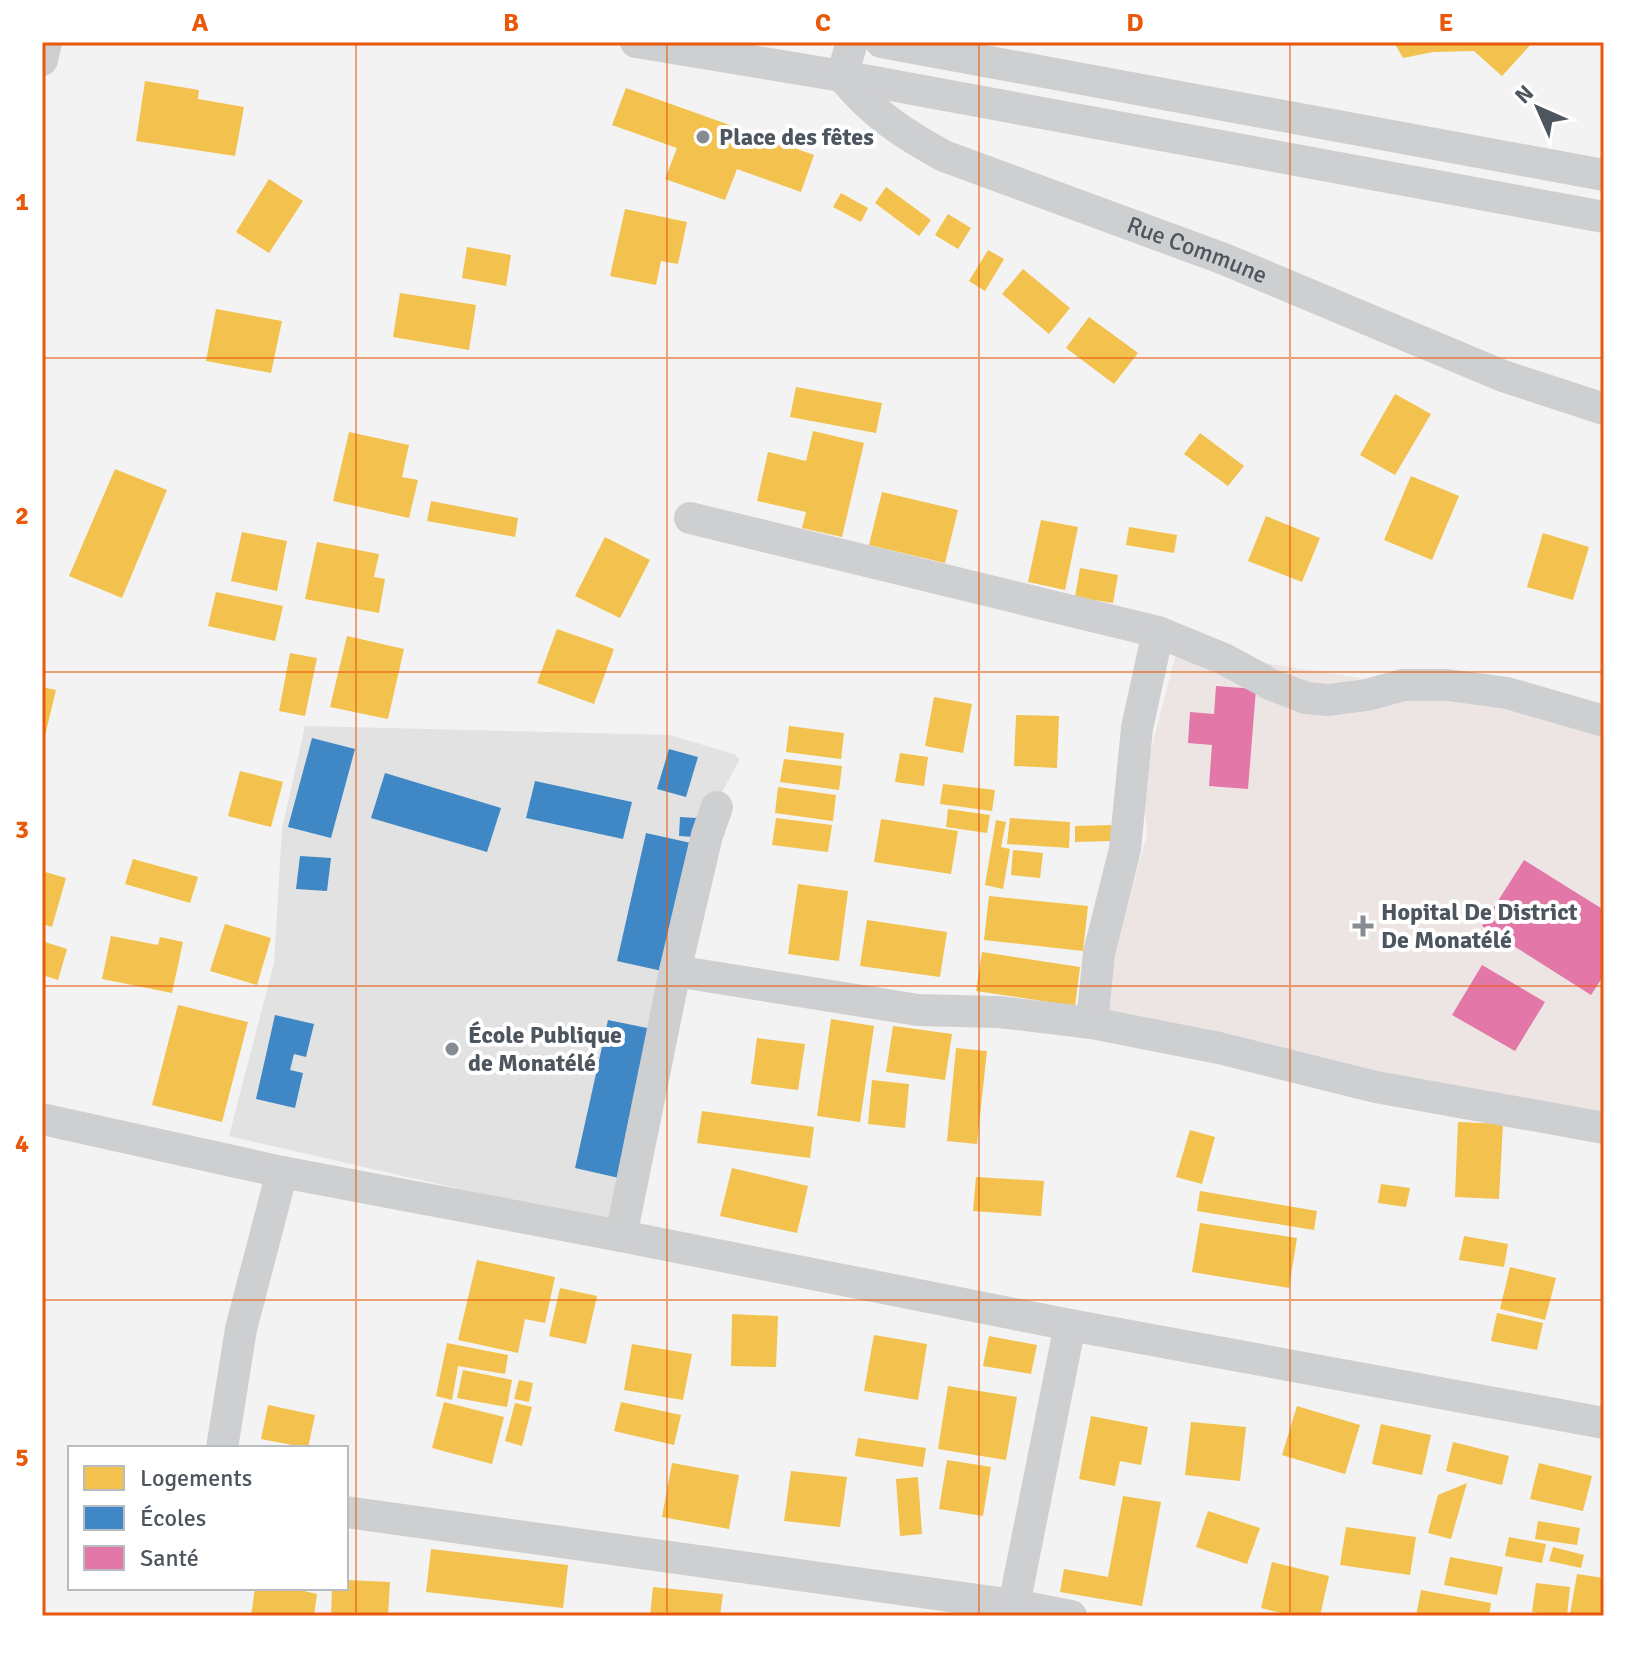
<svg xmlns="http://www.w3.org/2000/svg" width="1646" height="1658" font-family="Signika,sans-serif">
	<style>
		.education { fill: #e2e2e3 }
		.medical { fill: #ede5e4 }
		.homes { fill: #f2c14e }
		.schools { fill: #3f88c5 }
		.health { fill: #e377a8 }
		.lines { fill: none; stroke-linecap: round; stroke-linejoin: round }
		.street { stroke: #cecfd1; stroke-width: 32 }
		.grid { fill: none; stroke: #e8590c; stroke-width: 2; stroke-opacity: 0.55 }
		.poi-dot { fill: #878c92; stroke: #fff; stroke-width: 3 }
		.labels { text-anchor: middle; stroke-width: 8; stroke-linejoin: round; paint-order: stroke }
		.poi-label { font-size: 24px; font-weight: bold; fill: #4d555e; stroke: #fff; text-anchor: start }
		.street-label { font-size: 24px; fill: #4d555e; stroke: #fff }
		.neatline { fill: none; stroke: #e8590c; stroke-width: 3 }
		.grid-label { font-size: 26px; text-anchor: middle; font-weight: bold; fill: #e8590c }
	</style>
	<rect width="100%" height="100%" fill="#f4f3f3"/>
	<path class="education" d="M305,726L670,735L734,754L740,759L709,816L612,1224L229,1136L274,963L282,829Z"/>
	<path class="medical" d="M1177,649L1354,677L1604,726V1122L1096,1017L1147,835L1143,782Z"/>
	<g class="homes">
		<path d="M1394,42H1533L1502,76L1474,51L1433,52L1403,58Z"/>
		<path d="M145,81L199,90L198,99L244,107L235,156L136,141Z"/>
		<path d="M626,88L814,155L801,192L737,169L725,200L665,179L677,148L612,125Z"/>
		<path d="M269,179L303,201L269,253L236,232Z"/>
		<path d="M886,187L931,220L919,236L875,203Z"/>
		<path d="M841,193L868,208L861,222L833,207Z"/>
		<path d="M625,209L687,222L678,264L661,261L656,285L610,276Z"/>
		<path d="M948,214L971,228L958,249L935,235Z"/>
		<path d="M467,247L511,255L506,286L462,278Z"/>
		<path d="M988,250L1004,259L985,291L969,281Z"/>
		<path d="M1023,269L1070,308L1049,334L1002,294Z"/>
		<path d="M400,293L476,305L469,350L393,337Z"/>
		<path d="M216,309L282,321L271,373L206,361Z"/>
		<path d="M1089,317L1138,353L1114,384L1066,348Z"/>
		<path d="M796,387L882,403L876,433L790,417Z"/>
		<path d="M1395,394L1431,414L1395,475L1360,455Z"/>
		<path d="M813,431L864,443L842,537L802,528L806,512L757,501L768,452L806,461Z"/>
		<path d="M349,432L409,445L402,477L418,480L409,518L333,501Z"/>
		<path d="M1200,433L1244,466L1228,486L1184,454Z"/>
		<path d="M115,469L167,490L122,598L69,576Z"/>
		<path d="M1411,476L1459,496L1432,560L1384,540Z"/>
		<path d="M882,492L958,510L945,563L869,545Z"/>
		<path d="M431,501L518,518L515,537L427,521Z"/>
		<path d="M1266,516L1320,538L1302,582L1248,561Z"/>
		<path d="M1041,520L1078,527L1065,590L1028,582Z"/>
		<path d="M1129,527L1177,535L1174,553L1126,545Z"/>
		<path d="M242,532L287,541L277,591L231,581Z"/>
		<path d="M1543,533L1589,547L1573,600L1527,587Z"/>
		<path d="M605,537L650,560L620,618L575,596Z"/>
		<path d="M317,542L379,554L374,577L385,579L379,613L305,599Z"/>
		<path d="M1080,568L1118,575L1113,603L1075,597Z"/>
		<path d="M216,592L283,606L275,641L208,626Z"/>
		<path d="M557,629L614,649L594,704L537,683Z"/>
		<path d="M347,636L404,649L388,719L330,707Z"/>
		<path d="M290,653L317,658L305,716L279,711Z"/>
		<path d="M42,687L56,690L43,744H42Z"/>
		<path d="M934,697L972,704L963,753L925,746Z"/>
		<path d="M1016,715L1059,716L1057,768L1014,766Z"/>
		<path d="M789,726L844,733L841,759L786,752Z"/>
		<path d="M900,753L928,757L924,786L895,782Z"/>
		<path d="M784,759L842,766L839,790L780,782Z"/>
		<path d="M240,771L283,782L271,827L228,816Z"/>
		<path d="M943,784L995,790L992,811L940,804Z"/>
		<path d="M778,787L836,795L833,821L775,813Z"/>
		<path d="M948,809L990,815L987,833L946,827Z"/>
		<path d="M776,818L832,825L828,852L772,845Z"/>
		<path d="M1010,818L1070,822L1069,848L1007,844Z"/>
		<path d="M881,819L958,831L951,874L874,862Z"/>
		<path d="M996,820L1006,822L1001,847L1010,849L1003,889L985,885Z"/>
		<path d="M1111,825L1112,841L1075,842V826Z"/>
		<path d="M1013,850L1043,853L1040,878L1011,875Z"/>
		<path d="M133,859L198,877L190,903L125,884Z"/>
		<path d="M42,871L66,878L52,927L42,924Z"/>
		<path d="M798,884L848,891L839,961L788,954Z"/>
		<path d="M989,896L1088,906L1083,951L984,940Z"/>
		<path d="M867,920L947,932L940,977L860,966Z"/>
		<path d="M225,924L271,938L257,985L210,971Z"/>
		<path d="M111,936L158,945L160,937L183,942L172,993L102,979Z"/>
		<path d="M42,941L67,949L58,980L42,975Z"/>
		<path d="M982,952L1080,967L1075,1006L976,991Z"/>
		<path d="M178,1005L248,1022L222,1122L152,1105Z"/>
		<path d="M831,1019L874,1026L860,1122L817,1116Z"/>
		<path d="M893,1026L952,1034L945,1080L886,1072Z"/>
		<path d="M757,1038L805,1044L798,1090L751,1084Z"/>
		<path d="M956,1048L987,1051L977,1144L947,1141Z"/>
		<path d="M872,1080L909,1084L905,1128L868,1124Z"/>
		<path d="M702,1111L814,1127L810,1158L697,1143Z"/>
		<path d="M1458,1122L1503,1124L1499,1199L1455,1197Z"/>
		<path d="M1190,1130L1215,1137L1202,1184L1176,1177Z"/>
		<path d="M732,1168L808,1186L797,1233L720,1216Z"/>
		<path d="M976,1177L1044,1181L1041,1216L973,1211Z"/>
		<path d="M1381,1184L1410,1188L1406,1207L1378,1203Z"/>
		<path d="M1200,1191L1317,1211L1314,1230L1197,1211Z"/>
		<path d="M1200,1223L1297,1238L1289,1288L1192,1272Z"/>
		<path d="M1464,1236L1508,1244L1504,1267L1459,1260Z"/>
		<path d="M477,1260L555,1277L545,1323L525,1319L518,1353L458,1340Z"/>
		<path d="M1510,1267L1556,1278L1545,1320L1500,1309Z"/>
		<path d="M560,1288L597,1296L586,1344L549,1336Z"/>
		<path d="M1497,1313L1543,1323L1537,1350L1491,1341Z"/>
		<path d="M732,1314L778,1316L776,1367L731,1366Z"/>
		<path d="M874,1335L927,1344L918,1400L864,1391Z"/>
		<path d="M989,1336L1037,1345L1031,1374L983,1366Z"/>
		<path d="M447,1343L508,1355L505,1374L458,1366L452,1400L436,1396Z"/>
		<path d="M632,1344L692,1354L683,1400L624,1390Z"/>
		<path d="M463,1370L512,1380L507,1407L457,1398Z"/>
		<path d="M519,1380L533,1383L529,1402L514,1399Z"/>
		<path d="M948,1386L1017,1397L1006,1460L938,1449Z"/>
		<path d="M444,1402L504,1417L492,1464L432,1448Z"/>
		<path d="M621,1402L681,1415L674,1445L614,1431Z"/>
		<path d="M515,1403L532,1407L522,1446L505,1441Z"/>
		<path d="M268,1405L315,1415L308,1448L261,1439Z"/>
		<path d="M1297,1406L1360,1425L1345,1474L1282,1455Z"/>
		<path d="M1091,1416L1148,1427L1141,1465L1120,1461L1115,1486L1079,1479Z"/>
		<path d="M1191,1422L1246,1427L1240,1481L1185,1475Z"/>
		<path d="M1381,1424L1431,1435L1422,1475L1372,1464Z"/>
		<path d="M858,1438L926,1448L923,1467L855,1456Z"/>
		<path d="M1453,1442L1509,1456L1502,1485L1446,1471Z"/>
		<path d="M947,1460L991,1467L983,1516L939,1509Z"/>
		<path d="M672,1463L739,1475L729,1529L662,1517Z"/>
		<path d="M1539,1463L1592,1476L1583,1511L1530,1499Z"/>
		<path d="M791,1471L847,1477L840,1527L784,1521Z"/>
		<path d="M918,1477L922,1534L900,1536L896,1479Z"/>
		<path d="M1467,1483L1451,1539L1428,1533L1438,1495Z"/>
		<path d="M1123,1496L1161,1502L1142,1606L1060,1592L1064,1569L1108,1577Z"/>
		<path d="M1208,1511L1260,1528L1247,1564L1196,1547Z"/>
		<path d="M1538,1521L1580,1528L1577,1545L1535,1539Z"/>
		<path d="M1346,1527L1416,1537L1410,1575L1340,1565Z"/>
		<path d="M1509,1537L1546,1544L1542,1563L1505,1556Z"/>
		<path d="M1553,1547L1584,1555L1581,1568L1549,1561Z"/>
		<path d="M431,1549L568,1565L563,1608L426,1592Z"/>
		<path d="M1450,1557L1503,1567L1497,1595L1444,1585Z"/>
		<path d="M1272,1562L1329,1576L1320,1616H1294L1261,1608Z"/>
		<path d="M1577,1574L1604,1578V1616L1570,1614Z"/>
		<path d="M346,1580L390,1582L388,1616H331L332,1588H346Z"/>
		<path d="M1536,1583L1570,1587L1567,1616L1532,1612Z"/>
		<path d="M653,1587L723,1594L720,1616H650Z"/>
		<path d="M255,1588H305L304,1591L317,1594L314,1616H251Z"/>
		<path d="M1421,1590L1491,1603L1489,1616H1416Z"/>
	</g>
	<g class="schools">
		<path d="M312,738L355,749L331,838L288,827Z"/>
		<path d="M669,749L698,757L686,797L657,789Z"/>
		<path d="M385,773L501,808L487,852L371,818Z"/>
		<path d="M535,781L632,802L623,839L526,818Z"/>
		<path d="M680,817L696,818L695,837L679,836Z"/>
		<path d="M646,833L691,843L662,971L617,961Z"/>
		<path d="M300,856L331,858L327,891L296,889Z"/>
		<path d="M275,1015L314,1024L306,1057L294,1054L290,1070L303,1073L295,1108L256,1099Z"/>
		<path d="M608,1020L652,1029L619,1178L575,1168Z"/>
	</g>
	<g class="health">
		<path d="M1216,686L1256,689L1248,789L1209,786L1212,745L1188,743L1190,712L1214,714Z"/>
		<path d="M1524,860L1604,910V975L1591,995L1482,926Z"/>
		<path d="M1482,965L1545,1002L1515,1051L1452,1015Z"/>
	</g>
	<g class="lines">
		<g class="street">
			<path d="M636,42L842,76L1604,217"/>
			<path id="s1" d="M852,42L842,76C872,113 902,133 944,156L1224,259L1503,376L1604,409"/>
			<path d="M881,42L1604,175"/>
			<path d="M42,60L46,42"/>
			<path d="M690,518L1158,632L1224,659L1272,685L1306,698L1328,700L1367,695L1403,685H1448L1507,693L1604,721"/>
			<path d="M675,971L707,835L717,807"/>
			<path d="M1092,1023L1099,953L1125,849L1137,728L1158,632"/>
			<path d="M42,1119L282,1172L621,1236L1070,1325L1604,1423"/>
			<path d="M621,1236L675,971L918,1010L999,1012L1092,1023L1219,1048L1376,1087L1604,1128"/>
			<path d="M222,1448L241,1329L282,1172"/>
			<path d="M346,1512L1014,1605L1071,1616"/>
			<path d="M1014,1605L1070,1325"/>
		</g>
	</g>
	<path class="grid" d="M356,42V1616M667,42V1616M979,42V1616M1290,42V1616M42,358H1604M42,672H1604M42,986H1604M42,1300H1604"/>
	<g class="poi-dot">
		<circle cx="703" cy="137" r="8"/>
		<path d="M1359 914h8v8h8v8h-8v8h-8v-8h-8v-8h8z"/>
		<circle cx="452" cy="1049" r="8"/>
	</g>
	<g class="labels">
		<g class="poi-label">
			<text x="719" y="145">Place des fêtes</text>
			<text x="1381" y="920">Hopital De District<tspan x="1381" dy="28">De Monatélé</tspan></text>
			<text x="468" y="1043">École Publique<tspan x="468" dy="28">de Monatélé</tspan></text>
		</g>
		<g class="street-label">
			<text dy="8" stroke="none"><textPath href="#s1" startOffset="436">Rue Commune</textPath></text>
		</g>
	</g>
	<rect width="1646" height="1658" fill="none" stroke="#ffffff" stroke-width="88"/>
	<rect x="68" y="1446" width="280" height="144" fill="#ffffff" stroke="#b8bbbf" stroke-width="2"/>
	<rect x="84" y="1466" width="40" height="24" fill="#f2c14e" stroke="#b8bbbf" stroke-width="2"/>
	<text x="140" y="1486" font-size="24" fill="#4d555e">Logements</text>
	<rect x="84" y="1506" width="40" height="24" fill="#3f88c5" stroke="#b8bbbf" stroke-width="2"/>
	<text x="140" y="1526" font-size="24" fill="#4d555e">Écoles</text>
	<rect x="84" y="1546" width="40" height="24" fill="#e377a8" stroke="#b8bbbf" stroke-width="2"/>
	<text x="140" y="1566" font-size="24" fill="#4d555e">Santé</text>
	<g transform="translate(1538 108) rotate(315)" stroke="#ffffff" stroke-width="6" paint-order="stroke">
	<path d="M0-6L14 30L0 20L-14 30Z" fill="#4d555e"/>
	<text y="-12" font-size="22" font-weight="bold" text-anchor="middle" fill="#4d555e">N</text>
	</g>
	<rect x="44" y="44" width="1558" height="1570" class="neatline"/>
	<g class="grid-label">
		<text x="200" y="31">A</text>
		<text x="511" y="31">B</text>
		<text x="823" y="31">C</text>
		<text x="1135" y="31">D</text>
		<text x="1446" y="31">E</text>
		<text x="22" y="210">1</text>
		<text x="22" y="524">2</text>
		<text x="22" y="838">3</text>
		<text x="22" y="1152">4</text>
		<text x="22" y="1466">5</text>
	</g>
</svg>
